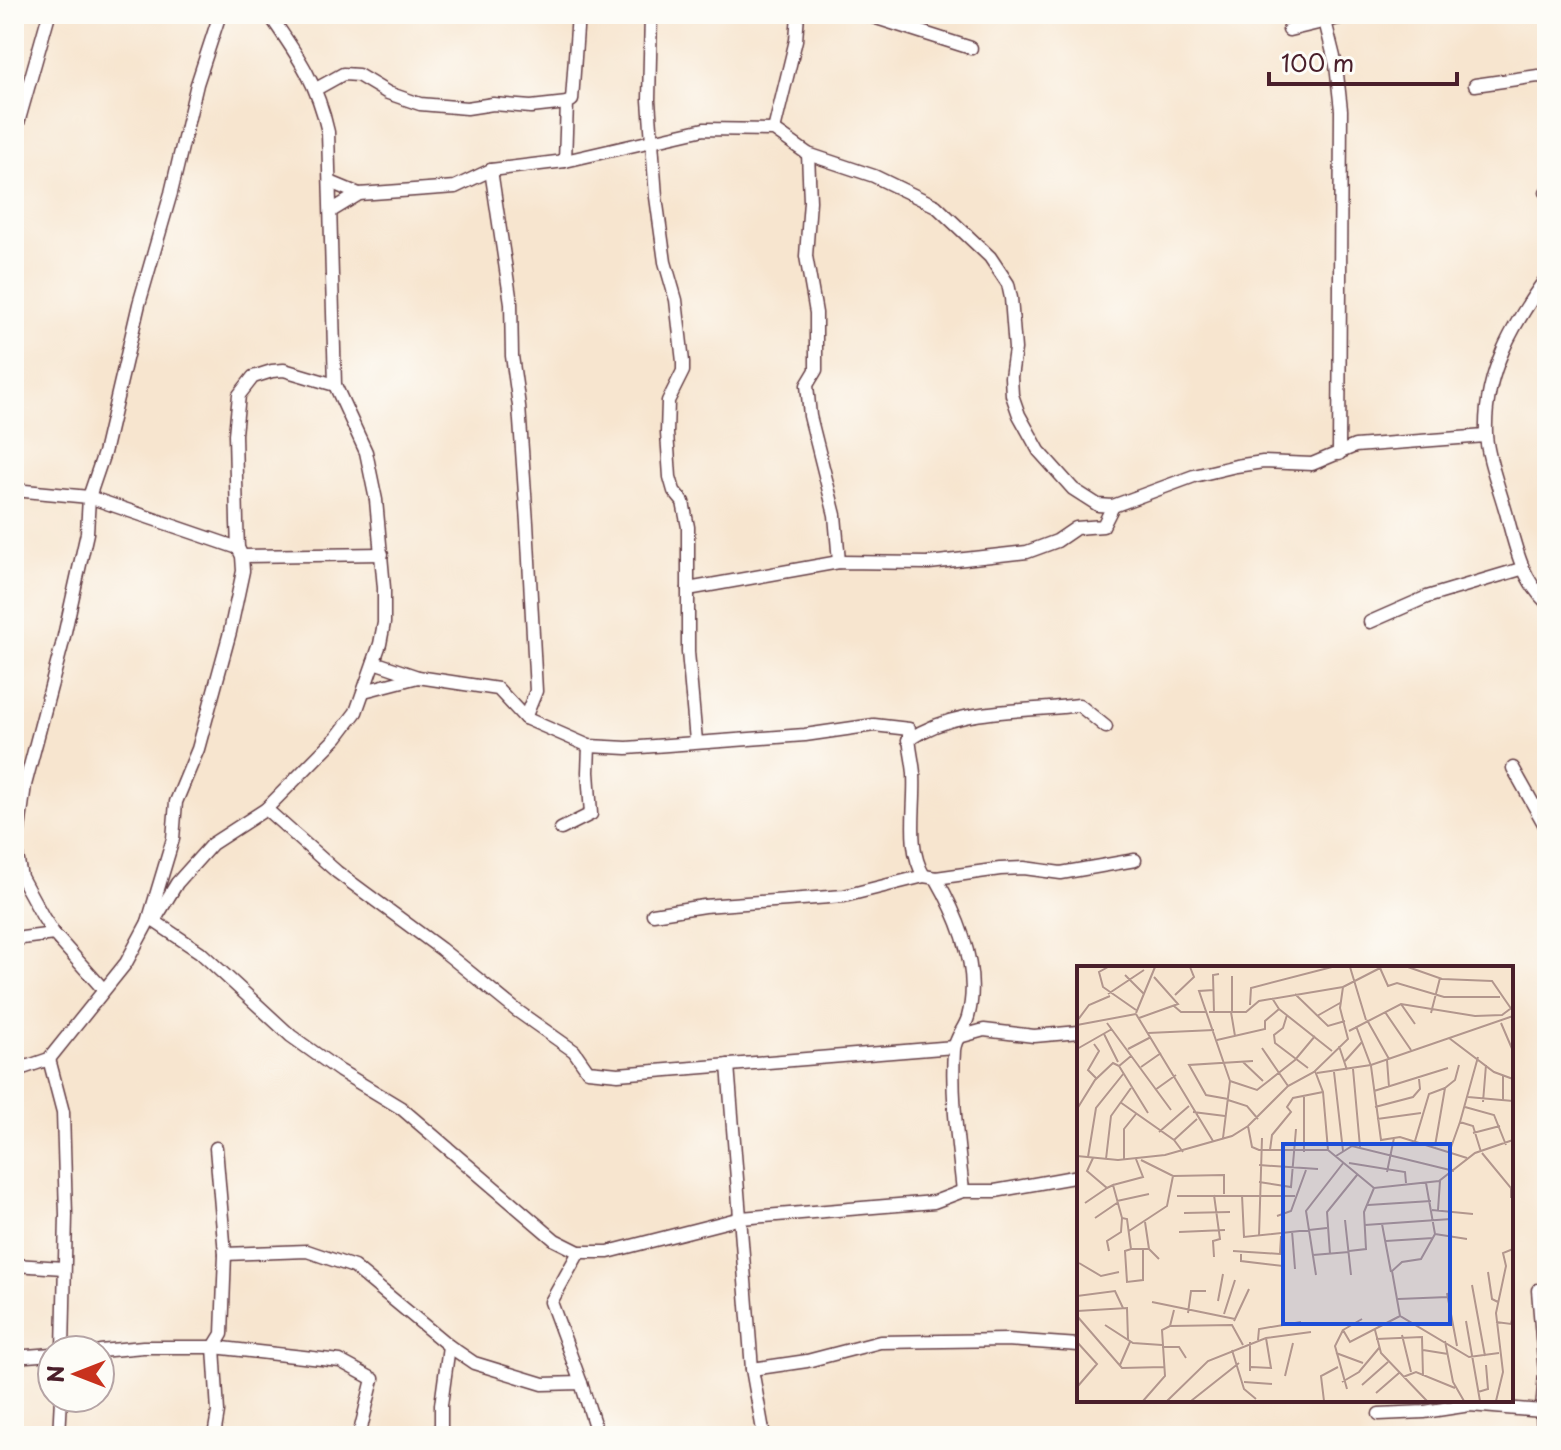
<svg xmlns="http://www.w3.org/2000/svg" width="1561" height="1450" font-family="'Playpen Sans',sans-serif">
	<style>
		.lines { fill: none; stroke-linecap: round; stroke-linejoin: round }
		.minor-casing { stroke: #643d44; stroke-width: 15 }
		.minor { stroke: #fff; stroke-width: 12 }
		.inset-road { fill: none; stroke: #b2968d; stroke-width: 2 }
		.view { fill: #1d4ed8; fill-opacity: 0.15; stroke: #1d4ed8; stroke-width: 4 }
		.inset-edge { fill: none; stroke: #4a1f2b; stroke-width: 4 }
	</style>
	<rect width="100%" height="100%" fill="#fdfcf7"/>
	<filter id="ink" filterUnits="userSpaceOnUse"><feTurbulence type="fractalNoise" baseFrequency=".0125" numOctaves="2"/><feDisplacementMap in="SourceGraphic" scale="16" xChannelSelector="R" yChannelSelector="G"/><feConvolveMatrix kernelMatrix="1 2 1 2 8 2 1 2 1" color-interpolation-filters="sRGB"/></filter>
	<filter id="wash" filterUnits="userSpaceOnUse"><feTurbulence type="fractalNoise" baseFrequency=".006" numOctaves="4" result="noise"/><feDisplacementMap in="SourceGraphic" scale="32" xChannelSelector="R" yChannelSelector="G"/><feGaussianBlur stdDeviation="1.8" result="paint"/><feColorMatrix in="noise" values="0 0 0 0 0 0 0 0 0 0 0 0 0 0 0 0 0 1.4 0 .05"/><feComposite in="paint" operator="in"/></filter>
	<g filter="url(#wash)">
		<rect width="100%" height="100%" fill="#f7e5cf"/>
	</g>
	<g filter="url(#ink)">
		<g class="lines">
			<defs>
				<g id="minor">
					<path d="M651,14L649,100L656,197L665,262L676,300L683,362V371L668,401L667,433L670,477L674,491L683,502L688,527V652L696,741"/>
					<path d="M864,14L971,48"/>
					<path d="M1325,21L1336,65L1341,110L1339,454"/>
					<path d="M1289,30L1356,14"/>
					<path d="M1475,85L1538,76L1547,78"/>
					<path d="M316,89L343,74L358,75L388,93L420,104L467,108L493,104L531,107L567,103"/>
					<path d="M774,130L796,40L798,14"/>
					<path d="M14,137L49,14"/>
					<path d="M808,154L810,201L806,256L816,313V370L807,385L810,416L835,515L839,562"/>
					<path d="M565,161L567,103L572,100L578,14"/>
					<path d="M491,170L511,303L512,356L519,406L527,523L536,691L525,718"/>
					<path d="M330,182L359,194"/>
					<path d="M1546,192H1547"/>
					<path d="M331,211L359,194L455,187L491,170L565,161L704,129L774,130L808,154L874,176L936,206L990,257L1008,284L1011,298L1015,349L1011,377L1012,395L1019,415L1039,451L1073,489L1098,505L1113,506L1194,476L1236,466L1263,462L1312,464L1355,446L1485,436"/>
					<path d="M1547,277C1513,324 1484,373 1486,433C1486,455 1501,493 1507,516C1516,549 1522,579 1547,603"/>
					<path d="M14,490L89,497L238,548"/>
					<path d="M242,556L382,554"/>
					<path d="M688,589L839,562L929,563L1027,552L1057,541L1076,528L1103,526L1113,506"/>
					<path d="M1370,622L1427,597L1521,569"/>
					<path d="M374,662L418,677L498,689L525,718L589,746L627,748L805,735L874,725L909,729C908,744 913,759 914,774C916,807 906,847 924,876"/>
					<path d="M364,691L418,677"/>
					<path d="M908,740C959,706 1021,713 1079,705L1106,727"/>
					<path d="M1513,768L1547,829"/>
					<path d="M266,809L337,872L441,949L516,1010L574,1051L588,1071L618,1074L954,1047"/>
					<path d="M561,829L591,814L588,772L589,746"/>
					<path d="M936,878C959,918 981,970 968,1017C965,1028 955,1038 954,1050C951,1097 958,1144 963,1191"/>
					<path d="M653,914L704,906L844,896L924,876L936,878L1000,869L1024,868L1061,873L1135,860"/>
					<path d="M154,921L200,952L291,1036L340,1071L401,1108L555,1240L579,1252H608L741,1218L934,1202L963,1191H995L1079,1176"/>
					<path d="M148,922L173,839L176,802L198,749L230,632L243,571L242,556L238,548L237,522L235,434L239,395L253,377L272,371L284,370L335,385"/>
					<path d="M14,939L54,934"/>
					<path d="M103,989L54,934L43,917L21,877L16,851L25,785L62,645L87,533L89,497L104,453L139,304L171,193L197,84L220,14"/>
					<path d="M959,1037L984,1030L1034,1036L1079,1032"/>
					<path d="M49,1059L63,1112L66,1215L63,1350"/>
					<path d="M728,1065L752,1369L764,1436"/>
					<path d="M14,1071L49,1059L126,963L148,922L154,921L177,883L212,844L266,809L337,737L356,712L380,644L384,623V588L376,500L366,452L335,385L328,132C317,82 298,56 269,14"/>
					<path d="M579,1252L551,1302L581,1383"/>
					<path d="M225,1254L307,1251L354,1267L449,1346L474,1363L543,1384L581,1383L598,1436"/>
					<path d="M14,1265L64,1268"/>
					<path d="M1538,1290L1545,1373L1542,1411L1543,1436"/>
					<path d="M100,1351L143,1347H214L276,1354L340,1361L373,1379L359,1436"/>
					<path d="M14,1357L52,1354"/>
					<path d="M752,1369L807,1361L880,1342L1007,1340L1079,1345"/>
					<path d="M1379,1414L1424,1412L1470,1405L1542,1411"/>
					<path d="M59,1436L61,1398"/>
					<path d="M214,1436L218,1412L214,1347L222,1334L225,1254L216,1148"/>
					<path d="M441,1436V1405L449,1346"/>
				</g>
			</defs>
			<use href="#minor" class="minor-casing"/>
			<use href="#minor" class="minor"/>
		</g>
	</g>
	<g transform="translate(1077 966)">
		<rect width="436" height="436" fill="#f7e5cf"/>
		<path class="inset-road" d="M31,1L22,6L26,21L59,44M273,1L289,54M331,1L365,13L415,15L435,44M303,2L311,20L320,17L367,31H423M48,9L67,28M155,10V46M137,24L122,25L153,115L146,172M31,28L67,4M218,28L251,60L268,55M98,29L117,11L113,1M324,38L338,58M173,39L174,22L255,1M97,40L104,46H129M202,43L255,85M132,46H169L182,35L266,21M137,46L136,9L142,8M154,46L158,70M308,46L334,84M59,47L78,1M354,47L363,12M59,48L136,175M210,49L206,62L197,69L198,77L231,102M240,50L263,37M62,52L101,38L77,11M290,54L312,93M0,55L12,39L33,30M30,57L94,144M424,57L436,85M0,59L59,48M279,60L294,100L304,174L323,171L390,192M272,65L324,38L398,50L425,49L433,43M71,67L137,64M27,68L41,96M372,72L417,106L436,113M140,74L188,63V55L202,43L195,32M17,78L22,85L11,104L20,113M262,80L270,104M185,82L211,120M0,83L35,63M51,83L74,71M401,91L383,156L396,160L404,186M310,94L312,121M268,95L285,76M166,96L186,115M42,100L71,147M64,101L84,87M276,103L283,181M238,105L246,126L251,184L297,222L362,215L398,187L436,174M257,106L266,185M240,107L294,99L436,50M153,115L180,124L218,94L238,70M78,124L99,109M297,125L371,102M227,131V186M391,131L436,135M151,133L129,129L112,99L176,95M151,134L170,140L181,153M426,135V110M43,136L97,174L106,186M406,136L409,99M298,141L336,131L343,123L342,113M388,141L417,149L429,179M0,143L18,114L36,97L42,100L54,90M116,146L148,150M300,153L344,147M171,160L175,181L182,184H251M82,166L112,140M396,167L423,160M97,174L120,153M338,175L352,128L368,122M358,180L368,122L378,114L382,99M193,184L195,169L214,146L210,141L216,132L246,126M373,184L383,156M405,187L434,222V232M0,190L41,194L88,189L155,170L171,160L211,120L237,106L271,73L263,42L266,21L305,1M259,190L275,180L377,205M11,191L19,142L47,107M16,192L10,205L30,222L36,219L45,252L50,253L54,283M29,193L34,150L54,122M47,194V163L59,148M64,194L96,210L147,209V228M272,197L328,206L329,217M182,199L241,203M310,206L317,172M182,216L214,221L219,163M36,219L66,211L59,193M165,229L167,271L250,262M100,230H218M40,235L72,228M8,237L30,222M291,239L354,235M355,244L396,248M361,244L363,215M107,247L153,246M200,250L214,245L229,204M18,252L40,237M268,254L274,309M68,256L72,283L82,293M305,258L314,306M288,259L374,253M52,265L90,240L96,210M215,265L218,303M102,266L148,264M358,268L390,273M182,270L185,172M309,275L356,272M66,283V314L50,316L48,285L54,283H72M32,285L30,275L44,266L45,252M156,285L203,288L204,270M272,285L289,283L287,246L297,222M164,288V295L206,300M253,288L250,246L280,209M236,289L272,286M137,291L136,275L143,273L137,229M2,297L24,310L42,306M411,306L415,333L421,336M239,309L229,245L267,196M395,319L408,390M370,327L380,380M0,330L38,325L46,342M321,333L371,331M141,335L146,308M75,336L158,353M0,345L50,342L51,373M111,347L114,325H129M147,348L158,314M0,350L45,402L87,401M323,350L315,305L325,296L344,293L358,268L349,217M285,353L266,364L273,376L323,350L392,391L422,387M157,355L172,323M389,355L403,435M419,356L434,358L436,349M28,359L56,377L85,379M93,360L155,359L166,379M266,364L258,380L270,423M298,364L304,387L350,435M325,369L334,406M299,373L345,371L346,410M181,374L182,363L224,356M368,375L376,416L387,435M0,376L20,398L1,420M173,376V405M85,381H102L109,392M155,384L167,423L179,433M346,384L371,388M259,387L286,397M43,399L53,376M174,401L194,402L189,372M208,410L216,377M326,411L339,406L378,422M167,416L195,418M265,416L282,406L302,382M285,419L311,396M401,426L411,423L409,399M299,427L322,407M66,435L88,410L85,364L93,360L97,344M90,435L131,395L189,372L234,366M114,435L162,397M247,435L244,410L261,401M419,435L426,406L419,347L429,300L426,287L436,283"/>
		<path class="view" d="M206,178H373V358H206Z"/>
		<rect width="436" height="436" class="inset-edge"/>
	</g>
	<rect width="1561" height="1450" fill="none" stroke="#fdfcf7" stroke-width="48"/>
	<g transform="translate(76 1374) rotate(270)"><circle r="38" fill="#fdfcf7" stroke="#b5a4a5" stroke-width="2"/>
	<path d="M0-6L14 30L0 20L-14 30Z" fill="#c8321e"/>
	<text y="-12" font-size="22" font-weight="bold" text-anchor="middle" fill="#4a1f2b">N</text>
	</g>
	<path d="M1269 72v12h188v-12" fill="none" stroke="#4a1f2b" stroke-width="4"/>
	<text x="1281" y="72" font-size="24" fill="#4a1f2b" stroke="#fdfcf7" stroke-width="6" paint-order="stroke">100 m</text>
</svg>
